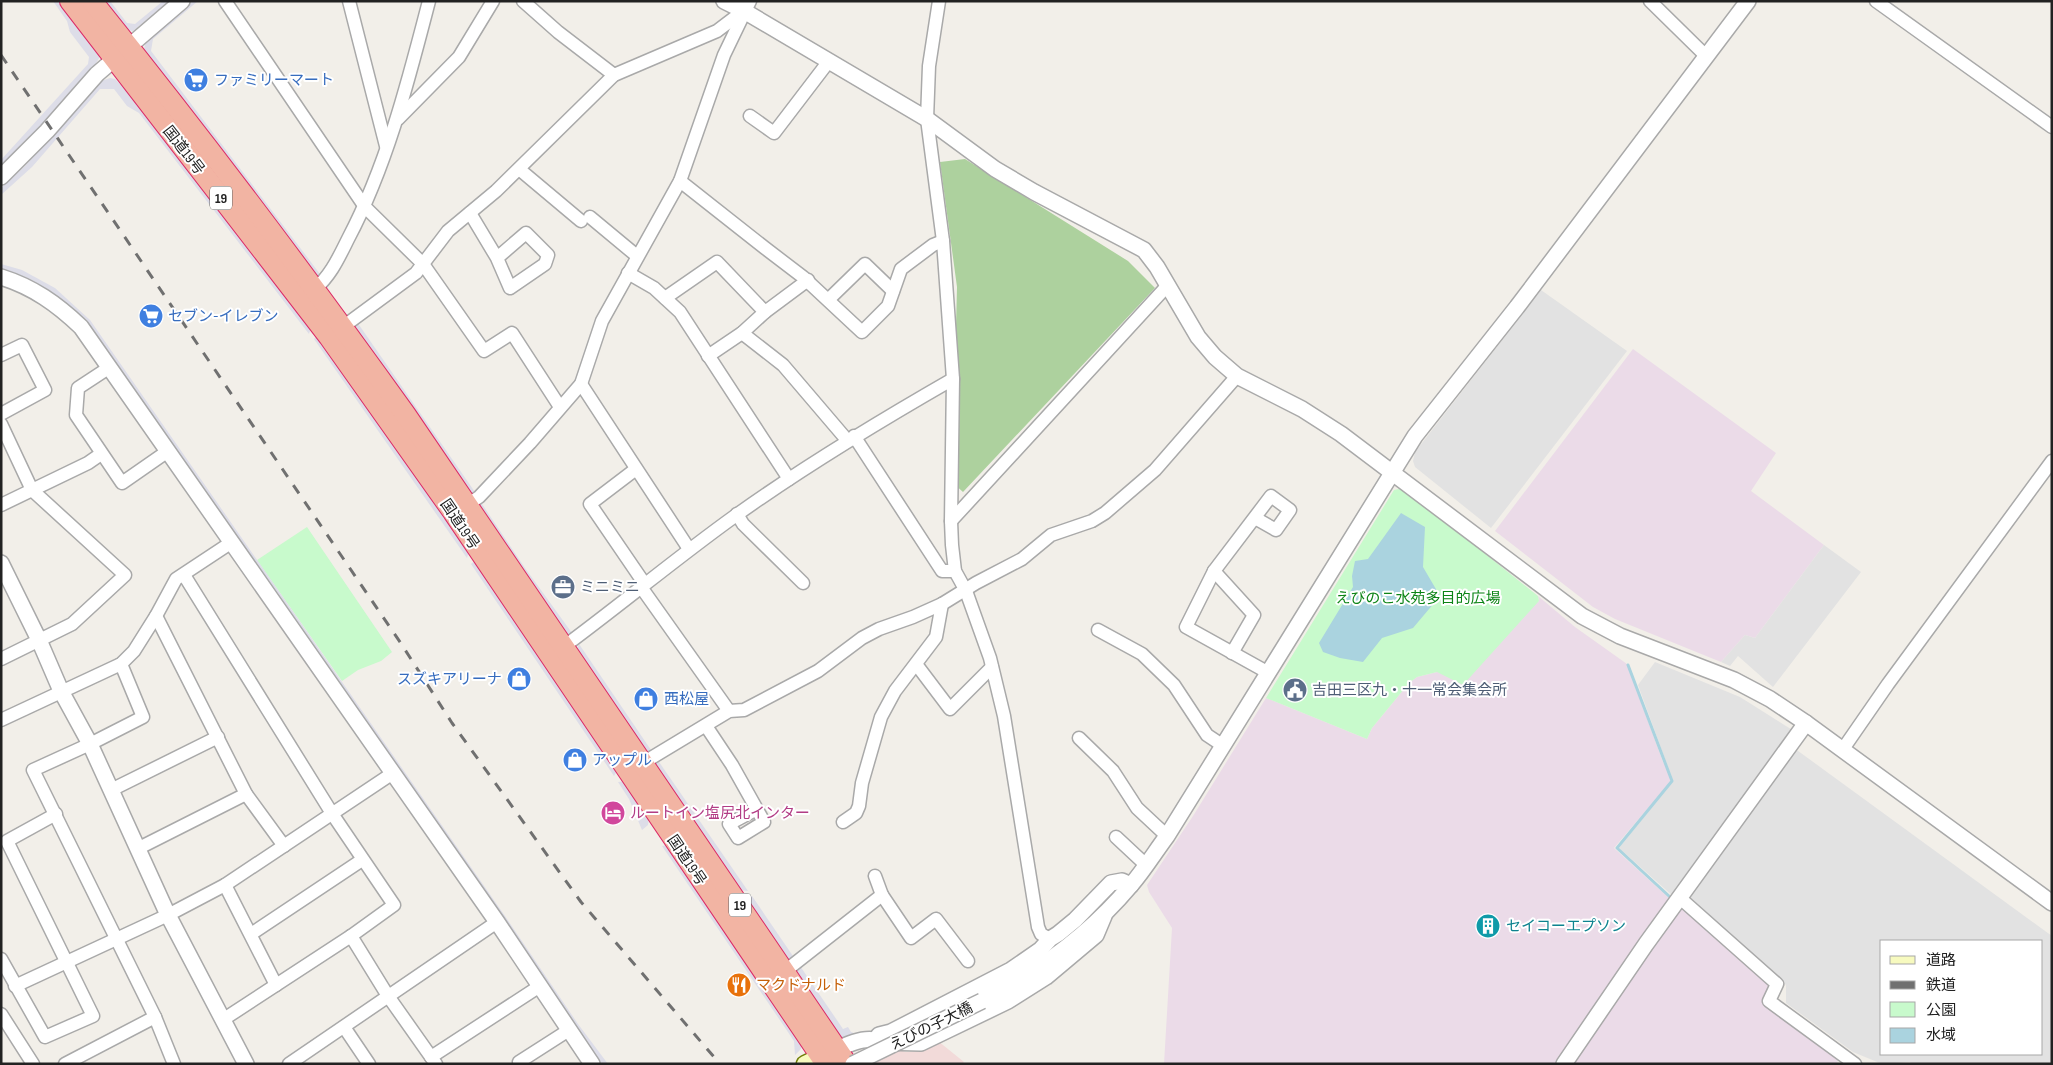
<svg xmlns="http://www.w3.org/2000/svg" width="2053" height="1065" font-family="'Sofia Sans Condensed','Noto Sans JP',sans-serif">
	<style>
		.commercial { fill: #f2dad9 }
		.industrial { fill: #ebdbe8 }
		.forest { fill: #add19e }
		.park { fill: #c8facc }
		.parking { fill: #e2e2e2; fill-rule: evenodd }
		.plaza { fill: #dddde8 }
		.water { fill: #aad3df }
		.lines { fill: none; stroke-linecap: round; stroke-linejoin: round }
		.stream { stroke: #aad3df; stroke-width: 3 }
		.minor-casing { stroke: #a9a9a9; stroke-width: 15 }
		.tertiary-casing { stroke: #a9a9a9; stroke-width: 18 }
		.secondary-casing { stroke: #707d05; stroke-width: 19 }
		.trunk-casing { stroke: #dc2a67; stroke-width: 22 }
		.minor { stroke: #fff; stroke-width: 12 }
		.tertiary { stroke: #fff; stroke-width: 15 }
		.secondary { stroke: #f7fabf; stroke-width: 16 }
		.trunk { stroke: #f2b4a3; stroke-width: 20 }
		.rail { stroke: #707070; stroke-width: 3; stroke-dasharray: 10 10; stroke-linecap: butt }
		.tertiary-bridge-casing { stroke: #a9a9a9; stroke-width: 18; stroke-linecap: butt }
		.tertiary-bridge { stroke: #fff; stroke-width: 15 }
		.labels { text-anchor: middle; stroke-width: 4; stroke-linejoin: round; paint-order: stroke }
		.shield { fill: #fff; stroke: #646464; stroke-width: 1 }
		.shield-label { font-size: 14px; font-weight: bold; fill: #222 }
		.shop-label { font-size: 15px; fill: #366cbe; stroke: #fff; text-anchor: start }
		.street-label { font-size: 15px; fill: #222; stroke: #fff }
		.service-label { font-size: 15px; fill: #4e5e75; stroke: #fff; text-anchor: start }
		.park-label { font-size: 15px; fill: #0c8416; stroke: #fff }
		.hotel-label { font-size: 15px; fill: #b23c85; stroke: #fff; text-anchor: start }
		.culture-label { font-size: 15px; fill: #0d838f; stroke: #fff; text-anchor: start }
		.food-label { font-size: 15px; fill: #c56008; stroke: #fff; text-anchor: start }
	</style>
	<rect width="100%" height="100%" fill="#f2efe9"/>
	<path class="commercial" d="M938,1041L964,1062L962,1064H866L897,1049L906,1052L920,1051Z"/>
	<g class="industrial">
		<path d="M1633,349L1776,453L1751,491L1824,545L1755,638L1745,635L1721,662L1615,619L1593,607L1495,531Z"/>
		<path d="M1538,596L1575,627L1627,664L1663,762L1668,771L1671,781L1614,848L1669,898L1771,985L1763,1004L1838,1060L1837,1064H1164L1172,928L1149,892L1147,885L1193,816L1266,698L1367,739L1372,728L1409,683L1417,677L1437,672L1539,601Z"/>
	</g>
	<path class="forest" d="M965,159L1128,261L1155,288L963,492L952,482L957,287L940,162Z"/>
	<g class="park">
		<path d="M1403,488L1538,596L1539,601L1463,685L1437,672L1417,677L1409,683L1372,728L1367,739L1266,698L1394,490Z"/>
		<path d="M307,527L392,652L381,661L358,670L342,681L257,560Z"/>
	</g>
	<g class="parking">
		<path d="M1541,290L1627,351L1491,528L1415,467L1413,461L1415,452Z"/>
		<path d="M1824,545L1861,572L1773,687L1738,656L1730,666L1721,662L1745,635L1755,638Z"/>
		<path d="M1655,662L1740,697L1794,731L1674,897L1619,848L1673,781L1638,685Z"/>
		<path d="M1794,748L2052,936V1064H1911L1910,1062L1882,1064L1853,1052L1786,1003V985L1687,896ZM1882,941H2042V1054H1882Z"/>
	</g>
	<g class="plaza">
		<path d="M53,1H63L101,55L92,70L30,138L1,166V160L88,64L89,57L70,32L67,21Z"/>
		<path d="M100,1H110L127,23L135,24L163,1H169L133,31L124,30Z"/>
		<path d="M192,1H198L153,39L151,51L323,278L316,280L144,50L145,44L148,39Z"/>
		<path d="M110,78L115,79L121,85L130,96L150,113L312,325L309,334L139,113L127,106L114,89H100L32,167L1,195V188L25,166L101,81Z"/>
		<path d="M1,264L22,270L55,288L90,320L505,916L578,1024L608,1064H601L589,1048L76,313L50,291L25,277L1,269Z"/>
		<path d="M357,322L477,495L471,494L352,326Z"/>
		<path d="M318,335L469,551L467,558L314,339Z"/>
		<path d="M480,501L525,568L572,633L566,634L477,507Z"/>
		<path d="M475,561L617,771L614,776L471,564Z"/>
		<path d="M579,644L653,753L647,755L576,652Z"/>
		<path d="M657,759L748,891L738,890L654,767V761Z"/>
		<path d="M627,781L649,818L648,825L642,830L629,799L618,782Z"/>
		<path d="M667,845L802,1044L801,1049L795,1055L794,1041L662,846Z"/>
		<path d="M752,896L795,959L787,960L747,899Z"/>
		<path d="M800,966L843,1029L848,1027L851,1032L860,1035L840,1039L794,971Z"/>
	</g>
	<path class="water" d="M1401,513L1425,527L1423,567L1440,596L1413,628L1382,638L1363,662L1340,658L1323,652L1319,643L1353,587L1352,576L1355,561L1368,559Z"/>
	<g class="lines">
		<path class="stream" d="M1628,665L1672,781L1617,848L1670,897"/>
		<defs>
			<g id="minor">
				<path d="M225,1L365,207L423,264L484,351L512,333L560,407"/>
				<path d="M349,1L386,146"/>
				<path d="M523,1L558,32L614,75"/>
				<path d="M939,1L929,66L927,119L943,241L953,379L951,521L952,545L955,571L966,591L990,658L1004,716L1038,927L1041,934L1050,939"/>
				<path d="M1650,1L1706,56"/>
				<path d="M1876,1L2052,127"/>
				<path d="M750,116L774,133L829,61"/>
				<path d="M398,119L459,57L493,1"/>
				<path d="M519,169L581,221"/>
				<path d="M680,181L765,248L803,277L862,332L888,306L901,269L933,245L943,241"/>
				<path d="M470,213L497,258L510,288L545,264L548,255L526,233L497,258"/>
				<path d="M590,217L637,256"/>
				<path d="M628,273L654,288L680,312L789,479"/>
				<path d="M314,290C331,275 338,259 348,239C387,165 408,82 429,1"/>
				<path d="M665,298L717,262L765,312"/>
				<path d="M829,299L865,264L893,291"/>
				<path d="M336,332L416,273L448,231L496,191L614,75L717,31L742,12"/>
				<path d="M742,333L783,365L847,440"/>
				<path d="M1,355L22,345L45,390L1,414"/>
				<path d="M708,356L742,333L765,312L808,280"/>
				<path d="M110,367L78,388L76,415L122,483L168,451"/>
				<path d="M581,384L689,549"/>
				<path d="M1,424L32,490L125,575L72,624L1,659"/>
				<path d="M854,436L942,571H955"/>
				<path d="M636,469L590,504L644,583"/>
				<path d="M1,505L88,463L101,454"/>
				<path d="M462,508L479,497L530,443L581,384L602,321L680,181L724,55L750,1"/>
				<path d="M737,514L743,524L803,583"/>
				<path d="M1255,518L1276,530L1290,510L1271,496L1214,571L1186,627L1267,672"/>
				<path d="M951,521L1168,285"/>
				<path d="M1214,571L1254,615L1232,653"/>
				<path d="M184,575L333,815L394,905L351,936L224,1019"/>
				<path d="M641,587L729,711"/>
				<path d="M156,616L246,794L284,846"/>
				<path d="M1098,630L1142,654L1174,685L1207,735L1222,745"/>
				<path d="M558,651C618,607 675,559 735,516C805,466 878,422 953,379"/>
				<path d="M121,664L143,717L90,744L33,770L155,1017L174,1064"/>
				<path d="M916,664L950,709L992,667"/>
				<path d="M1,720L121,664L134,651L156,616L176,579L232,542"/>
				<path d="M706,726L732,765L764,822L738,838L729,824L757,809"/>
				<path d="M1079,738L1113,771L1137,808L1167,836"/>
				<path d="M1843,749L1888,684L2052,461"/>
				<path d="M638,766L729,711L744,710L818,671L862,638L879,629L913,617L942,604L976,583L1022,559L1051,535L1092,521L1105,513L1155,470L1237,376"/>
				<path d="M111,790L218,737"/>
				<path d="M843,822L856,813L859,806L862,783L881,717L895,691L936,637L942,604"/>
				<path d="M1116,837L1146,865"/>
				<path d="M137,849L246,794"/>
				<path d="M225,885L276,985"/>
				<path d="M882,895L911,938L936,919L968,961"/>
				<path d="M1680,898L1777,984L1769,1001L1855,1064"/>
				<path d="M251,934L362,860"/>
				<path d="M351,936L388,996L436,1064"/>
				<path d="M1,959L45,1037L93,1016L7,841L56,814"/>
				<path d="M784,972L882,895L875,876"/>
				<path d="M15,986L168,915L225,885L393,773"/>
				<path d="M1,1014L33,1064"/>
				<path d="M344,1027L369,1064"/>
				<path d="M431,1057L540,986"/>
				<path d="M65,1064L155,1017"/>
				<path d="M289,1064L497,922"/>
				<path d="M520,1064L519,1062L569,1030"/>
			</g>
			<g id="tertiary">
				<path d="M724,1L744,11L927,119L995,169L1034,192L1144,250L1157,267L1198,337L1215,357L1237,376L1302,409L1341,434L1582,616L1620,636L1734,680L1770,699L1806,723L2052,903"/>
				<path d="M1,177L47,131L97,74L182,1"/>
				<path d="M1,277C33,287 57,304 81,327L497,922L592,1064"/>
				<path d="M1,563L39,640L61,691L90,744L168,915L246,1064"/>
				<path d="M982,1001C1037,972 1090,934 1131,885C1144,870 1155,852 1167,836L1415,436L1517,307L1748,1"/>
				<path d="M876,1039L879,1035L891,1032L1011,970L1040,950L1050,939L1058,934L1075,920L1111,883L1122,881L1131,885"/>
				<path d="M836,1049C850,1044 867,1035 881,1042L921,1043L1008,1001L1046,977L1096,935L1104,916"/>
				<path d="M1564,1064L1646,944L1806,723"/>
			</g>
			<path id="secondary" d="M805,1064L830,1052"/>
			<g id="trunk">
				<path d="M70,1L329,337L453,512L826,1064"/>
				<path d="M92,1C201,136 305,274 406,415L847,1064"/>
			</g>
		</defs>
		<use href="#minor" class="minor-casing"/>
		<use href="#tertiary" class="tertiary-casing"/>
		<use href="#secondary" class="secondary-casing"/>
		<use href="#trunk" class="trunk-casing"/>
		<use href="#minor" class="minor"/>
		<use href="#tertiary" class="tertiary"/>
		<use href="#secondary" class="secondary"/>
		<use href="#trunk" class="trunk"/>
		<path class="rail" d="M1,55L402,645L452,723L581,902L720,1064"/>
		<defs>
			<path id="tertiary-bridge" d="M853,1064L982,1001"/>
		</defs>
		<use href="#tertiary-bridge" class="tertiary-bridge-casing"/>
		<use href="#tertiary-bridge" class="tertiary-bridge"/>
	</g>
	<defs>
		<symbol id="supermarket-disc" viewBox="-11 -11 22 22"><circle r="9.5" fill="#3f7fe0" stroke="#fff"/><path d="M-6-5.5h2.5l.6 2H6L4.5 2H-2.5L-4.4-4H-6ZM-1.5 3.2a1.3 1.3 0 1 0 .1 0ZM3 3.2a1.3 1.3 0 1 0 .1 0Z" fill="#fff"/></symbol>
		<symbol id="office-disc" viewBox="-11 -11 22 22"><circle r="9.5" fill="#5c6f8a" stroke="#fff"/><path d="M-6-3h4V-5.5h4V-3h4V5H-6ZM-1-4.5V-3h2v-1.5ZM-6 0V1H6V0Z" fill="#fff"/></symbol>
		<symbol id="shop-disc" viewBox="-11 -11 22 22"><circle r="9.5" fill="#3f7fe0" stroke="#fff"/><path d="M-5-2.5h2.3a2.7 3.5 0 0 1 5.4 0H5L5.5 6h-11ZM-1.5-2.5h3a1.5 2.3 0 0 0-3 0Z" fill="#fff"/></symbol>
		<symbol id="civic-disc" viewBox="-11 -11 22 22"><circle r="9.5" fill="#5c6f8a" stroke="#fff"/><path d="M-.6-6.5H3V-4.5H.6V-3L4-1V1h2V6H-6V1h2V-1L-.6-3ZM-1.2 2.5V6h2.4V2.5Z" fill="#fff"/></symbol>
		<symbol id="hotel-disc" viewBox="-11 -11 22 22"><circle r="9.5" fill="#d1479c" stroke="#fff"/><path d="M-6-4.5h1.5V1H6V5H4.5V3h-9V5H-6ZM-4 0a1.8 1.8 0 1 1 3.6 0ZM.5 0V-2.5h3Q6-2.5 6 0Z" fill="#fff"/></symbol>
		<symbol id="building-disc" viewBox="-11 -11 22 22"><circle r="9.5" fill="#0f9aa8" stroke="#fff"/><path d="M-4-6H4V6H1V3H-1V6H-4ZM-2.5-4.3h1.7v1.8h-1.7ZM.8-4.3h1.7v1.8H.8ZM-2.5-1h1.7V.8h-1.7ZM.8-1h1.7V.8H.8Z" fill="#fff"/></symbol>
		<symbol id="restaurant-disc" viewBox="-11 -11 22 22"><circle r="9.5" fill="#e8710a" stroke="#fff"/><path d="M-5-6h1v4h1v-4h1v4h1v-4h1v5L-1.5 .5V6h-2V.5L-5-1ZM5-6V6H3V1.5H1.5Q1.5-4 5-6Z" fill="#fff"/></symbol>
	</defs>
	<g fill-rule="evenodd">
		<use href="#supermarket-disc" x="182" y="66" width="28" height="28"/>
		<use href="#supermarket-disc" x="137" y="302" width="28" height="28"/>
		<use href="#office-disc" x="549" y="573" width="28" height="28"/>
		<use href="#shop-disc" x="505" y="665" width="28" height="28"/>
		<use href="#civic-disc" x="1281" y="676" width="28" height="28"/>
		<use href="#shop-disc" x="632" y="685" width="28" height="28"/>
		<use href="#shop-disc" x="561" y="746" width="28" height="28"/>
		<use href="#hotel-disc" x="599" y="799" width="28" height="28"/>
		<use href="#building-disc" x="1474" y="912" width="28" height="28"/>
		<use href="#restaurant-disc" x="725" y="971" width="28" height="28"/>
	</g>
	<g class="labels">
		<g class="shield">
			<rect x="210" y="186.5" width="22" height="23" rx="4"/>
			<rect x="729" y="893.5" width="22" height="23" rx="4"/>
		</g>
		<g class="shield-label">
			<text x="221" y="203">19</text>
			<text x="740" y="910">19</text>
		</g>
		<g class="shop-label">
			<text x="214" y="85">ファミリーマート</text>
			<text x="168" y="321">セブン-イレブン</text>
			<text x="502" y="684" text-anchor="end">スズキアリーナ</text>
			<text x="664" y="704">西松屋</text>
			<text x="592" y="765">アップル</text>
		</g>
		<g class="street-label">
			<text transform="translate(184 150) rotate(52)" y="5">国道19号</text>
			<text transform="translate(460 524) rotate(56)" y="5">国道19号</text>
			<text transform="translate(687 860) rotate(56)" y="5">国道19号</text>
			<text transform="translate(931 1026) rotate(-26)" y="5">えびの子大橋</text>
		</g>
		<g class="service-label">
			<text x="580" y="592">ミニミニ</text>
			<text x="1312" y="695">吉田三区九・十一常会集会所</text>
		</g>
		<g class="park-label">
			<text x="1418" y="603">えびのこ水苑多目的広場</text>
		</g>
		<g class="hotel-label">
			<text x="630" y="818">ルートイン塩尻北インター</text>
		</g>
		<g class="culture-label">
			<text x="1506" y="931">セイコーエプソン</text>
		</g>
		<g class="food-label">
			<text x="756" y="990">マクドナルド</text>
		</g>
	</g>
	<rect width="2053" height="1065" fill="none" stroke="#222222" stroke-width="5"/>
	<rect x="1880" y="940" width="162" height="115" fill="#ffffff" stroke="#a7a7a7"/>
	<rect x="1890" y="956" width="25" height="8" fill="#f7fabf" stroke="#a7a7a7"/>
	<text x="1926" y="965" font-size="15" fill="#222222">道路</text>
	<rect x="1890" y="981" width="25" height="8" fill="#707070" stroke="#a7a7a7"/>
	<text x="1926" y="990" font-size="15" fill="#222222">鉄道</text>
	<rect x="1890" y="1002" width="25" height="15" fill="#c8facc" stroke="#a7a7a7"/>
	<text x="1926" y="1015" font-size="15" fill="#222222">公園</text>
	<rect x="1890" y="1028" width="25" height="15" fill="#aad3df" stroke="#a7a7a7"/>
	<text x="1926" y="1040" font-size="15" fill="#222222">水域</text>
</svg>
